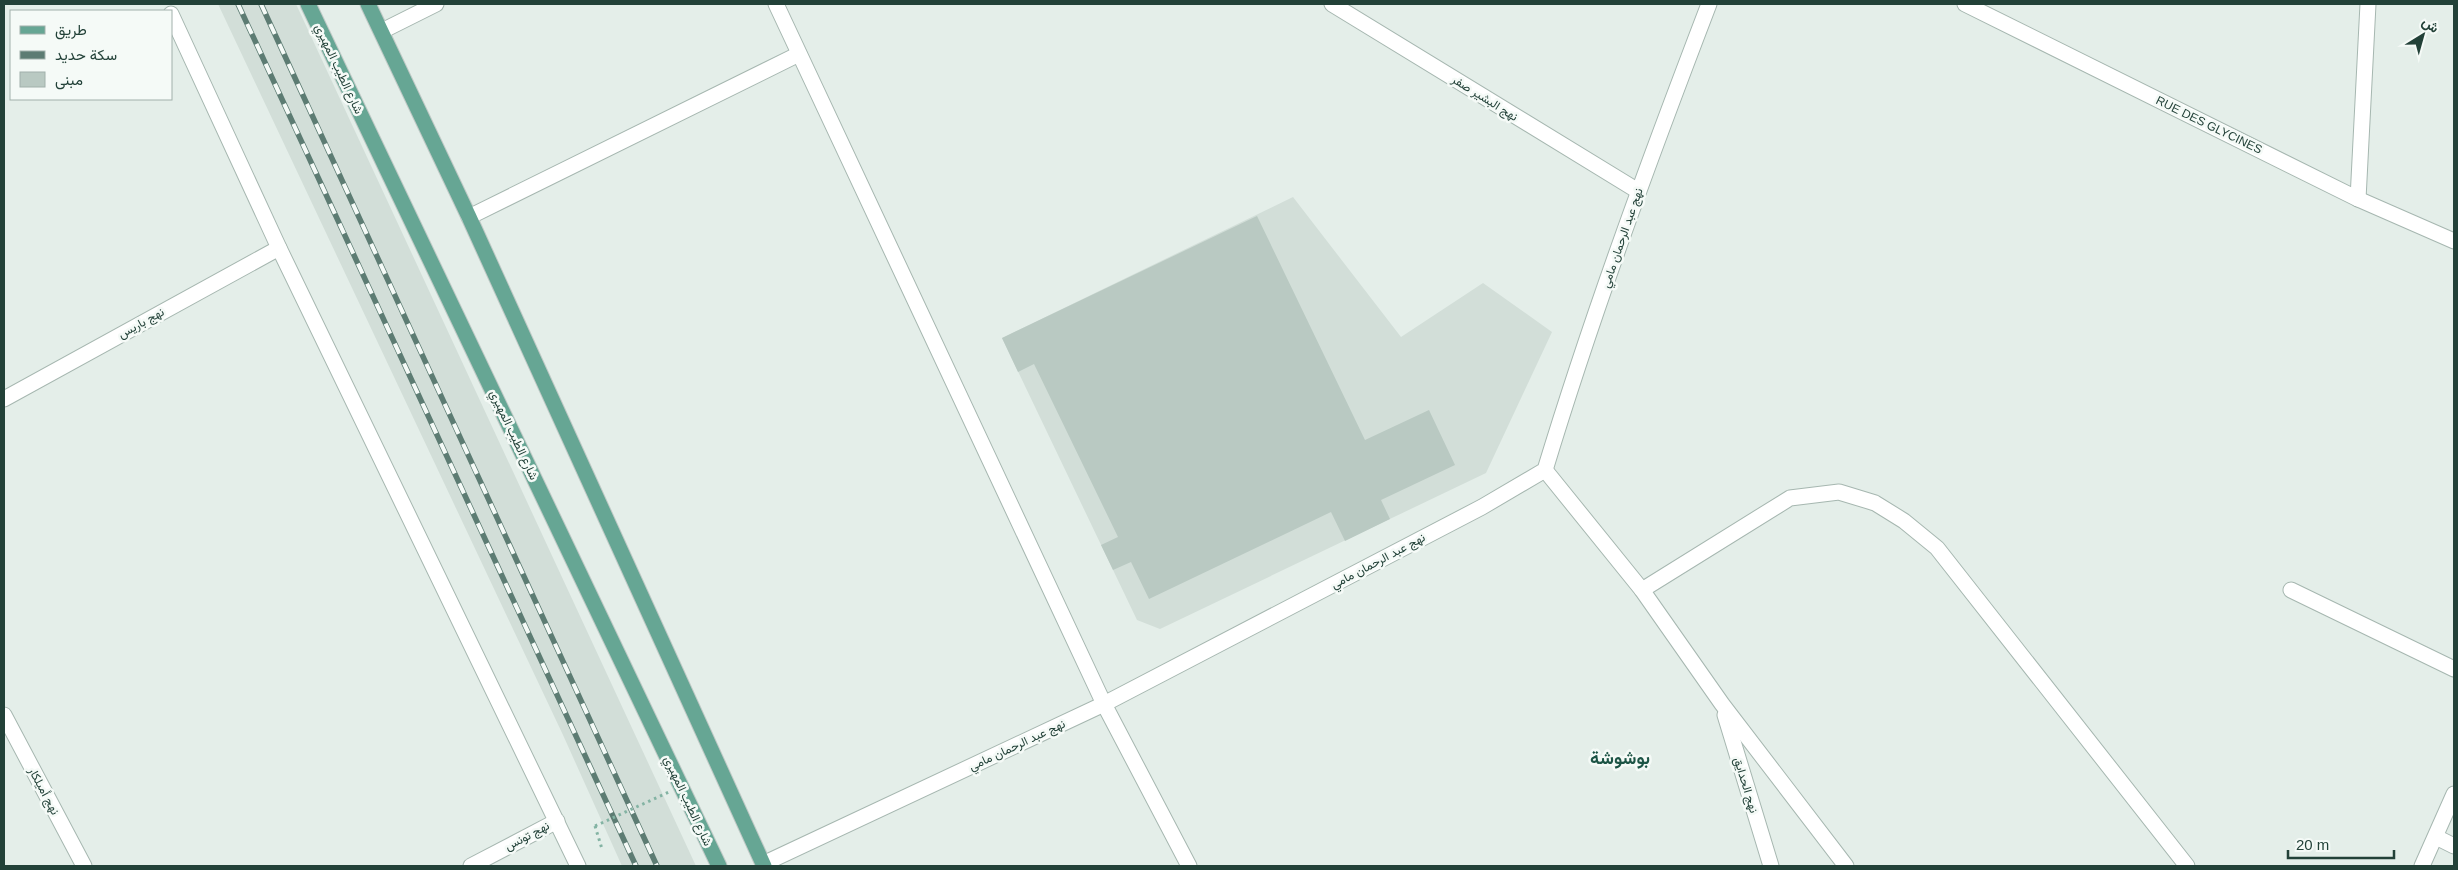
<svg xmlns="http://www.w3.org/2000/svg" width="2458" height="870" font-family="Arial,Vazirmatn,sans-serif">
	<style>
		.built { fill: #d2ded8 }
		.building { fill: #b9c9c2 }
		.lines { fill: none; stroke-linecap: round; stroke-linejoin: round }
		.minor-casing { stroke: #a6b7b0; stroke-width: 17 }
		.primary-casing { stroke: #c1cac7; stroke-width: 17 }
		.path { stroke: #83b3a3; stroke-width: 3; stroke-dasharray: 2.5 4; stroke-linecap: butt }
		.minor { stroke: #fff; stroke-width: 15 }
		.primary { stroke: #66a694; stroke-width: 15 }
		.rail-casing { stroke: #5d7c73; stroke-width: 5.5 }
		.rail { stroke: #f5faf7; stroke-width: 4; stroke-dasharray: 11; stroke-linecap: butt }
		.path-bridge { stroke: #83b3a3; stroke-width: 3; stroke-dasharray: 2.5 4; stroke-linecap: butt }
		.labels { text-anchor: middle; stroke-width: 5; stroke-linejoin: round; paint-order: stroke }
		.street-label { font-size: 12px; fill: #224138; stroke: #f5faf7 }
		.district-label { font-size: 18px; font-weight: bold; fill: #1c5445; stroke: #f5faf7 }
	</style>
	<rect width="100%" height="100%" fill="#e4eee9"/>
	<g class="built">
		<path d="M218,4H296L696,866H622L563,735Z"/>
		<path d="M1293,197L1401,337L1483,283L1552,332L1486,473L1160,629L1137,620L1002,338Z"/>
	</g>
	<path class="building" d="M1257,216L1365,440L1429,410L1455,465L1381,500L1390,519L1345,541L1331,512L1149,599L1131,562L1113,570L1101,545L1118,537L1034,364L1018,372L1002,338Z"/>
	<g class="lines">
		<defs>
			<g id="minor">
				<path d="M776,4L1104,704L1189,866"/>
				<path d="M1332,4L1638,191"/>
				<path d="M1965,4L2358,199L2454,241"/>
				<path d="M171,14L279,248L578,866"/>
				<path d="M382,31L436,4"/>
				<path d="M2358,199L2368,4"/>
				<path d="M469,217L799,54"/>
				<path d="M4,399L279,248"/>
				<path d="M1545,470L1642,590L1722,704L1846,866"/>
				<path d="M1642,590L1790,498L1839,492L1875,503L1904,521L1937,548L2187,866"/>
				<path d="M2291,590L2454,669"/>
				<path d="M4,715L84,866"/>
				<path d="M1725,715L1771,866"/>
				<path d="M2436,837L2454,846"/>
				<path d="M763,864L1104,704L1482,507L1545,470C1593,312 1650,158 1709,4"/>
				<path d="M471,866L557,821"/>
				<path d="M2422,866L2454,794"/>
			</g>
			<g id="primary">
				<path d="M308,4L719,866"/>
				<path d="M368,4L469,217L764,866"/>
			</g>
		</defs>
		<use href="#minor" class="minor-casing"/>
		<use href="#primary" class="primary-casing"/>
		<path class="path" d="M595,826L602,849"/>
		<use href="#minor" class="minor"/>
		<use href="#primary" class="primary"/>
		<defs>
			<g id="rail">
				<path d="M238,4L636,866"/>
				<path d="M261,4L657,866"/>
			</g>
		</defs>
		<use href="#rail" class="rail-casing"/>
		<use href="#rail" class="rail"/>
		<path class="path-bridge" d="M595,826L669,792"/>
	</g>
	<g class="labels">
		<g class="street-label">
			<text transform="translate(339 69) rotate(65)" y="4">شارع الطيب المهيري</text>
			<text transform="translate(1485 98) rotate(32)" y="4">نهج البشير صفر</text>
			<text transform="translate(2209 125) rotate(26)" y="4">RUE DES GLYCINES</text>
			<text transform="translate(1622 238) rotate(-71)" y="4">نهج عبد الرحمان مامي</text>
			<text transform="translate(141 323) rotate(-29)" y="4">نهج باريس</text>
			<text transform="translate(514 435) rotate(65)" y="4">شارع الطيب المهيري</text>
			<text transform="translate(1378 561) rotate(-28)" y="4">نهج عبد الرحمان مامي</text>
			<text transform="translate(1017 745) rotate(-25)" y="4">نهج عبد الرحمان مامي</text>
			<text transform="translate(1746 785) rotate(73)" y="4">نهج الحدايق</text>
			<text transform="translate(44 791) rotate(62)" y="4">نهج أميلكار</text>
			<text transform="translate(688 801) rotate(65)" y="4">شارع الطيب المهيري</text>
			<text transform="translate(527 836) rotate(-28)" y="4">نهج تونس</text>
		</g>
		<g class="district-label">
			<text x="1620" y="764">بوشوشة</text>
		</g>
	</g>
	<rect width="2458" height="870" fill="none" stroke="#224138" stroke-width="10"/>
	<rect x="10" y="10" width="162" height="90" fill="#f5faf7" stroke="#a1b0ab"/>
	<rect x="20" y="26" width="25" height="8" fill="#66a694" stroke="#a1b0ab"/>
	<text x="55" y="35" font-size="15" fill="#224138">طريق</text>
	<rect x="20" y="51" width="25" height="8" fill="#5d7c73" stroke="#a1b0ab"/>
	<text x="55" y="60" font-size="15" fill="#224138">سكة حديد</text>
	<rect x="20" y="72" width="25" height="15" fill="#b9c9c2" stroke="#a1b0ab"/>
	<text x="55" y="85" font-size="15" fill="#224138">مبنى</text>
	<g transform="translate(2423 35) rotate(37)" stroke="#f5faf7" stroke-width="4" paint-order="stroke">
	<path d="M0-4L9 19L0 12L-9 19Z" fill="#224138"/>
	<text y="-8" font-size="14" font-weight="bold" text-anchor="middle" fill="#224138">ش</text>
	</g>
	<path d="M2288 850v8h106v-8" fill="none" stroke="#224138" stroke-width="2.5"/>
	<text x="2296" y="850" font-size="15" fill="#224138" stroke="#f5faf7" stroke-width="4" paint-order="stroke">20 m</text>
</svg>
